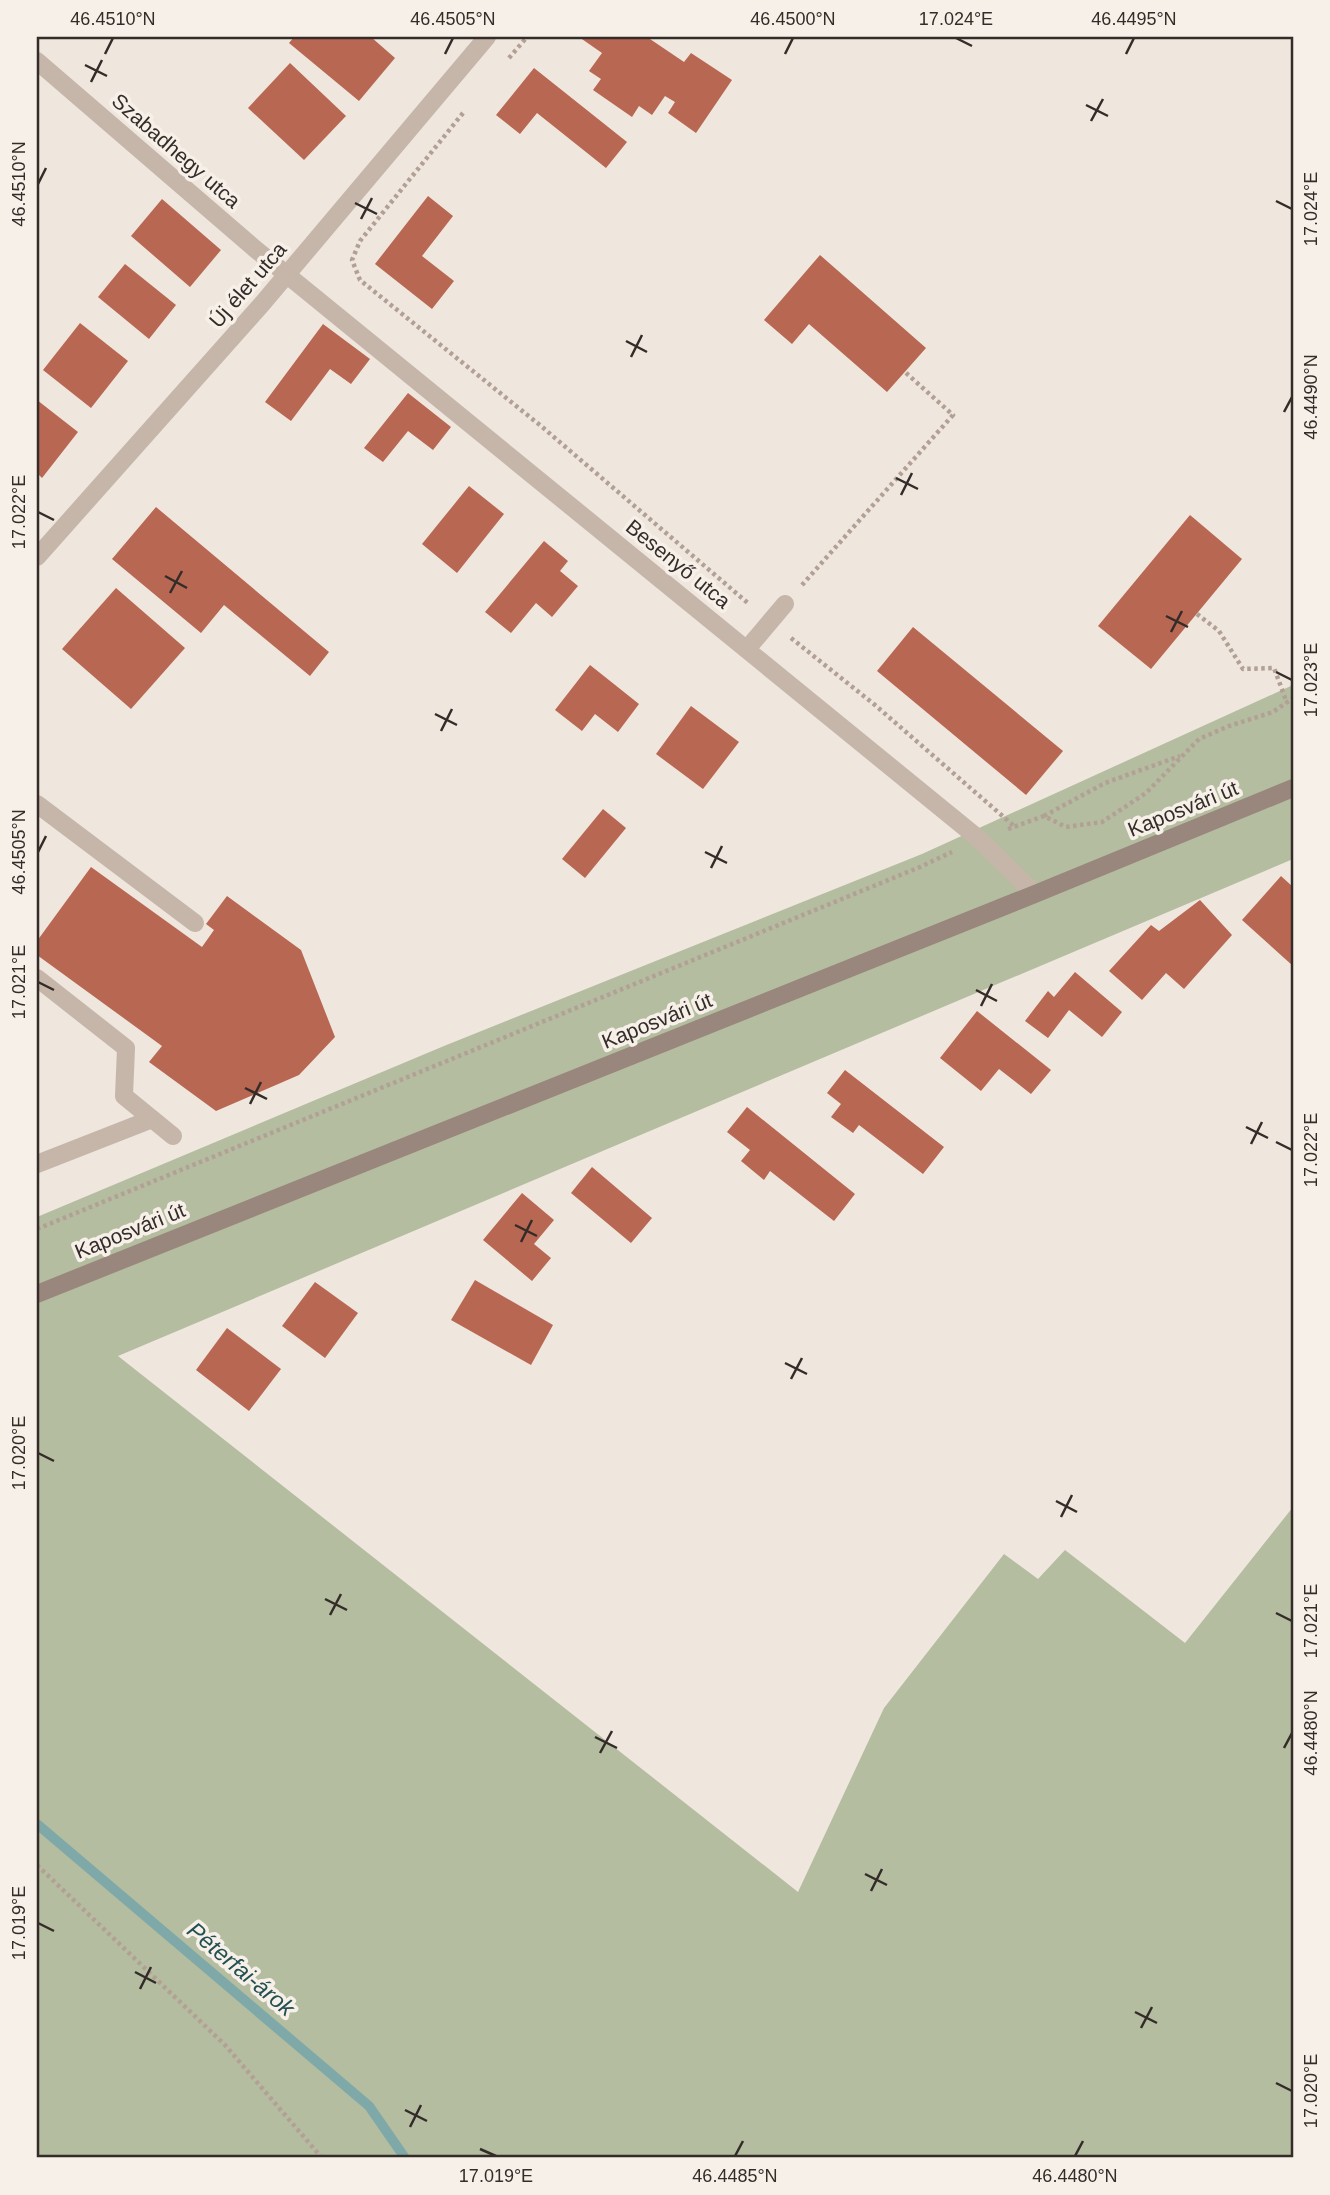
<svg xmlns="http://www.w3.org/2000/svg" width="1330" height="2195" font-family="Helvetica,sans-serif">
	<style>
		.green { fill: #b4bd9f }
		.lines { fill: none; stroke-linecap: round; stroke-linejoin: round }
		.stream { stroke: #7fa9a9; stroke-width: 10 }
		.building { fill: #b86752 }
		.path { stroke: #b2a095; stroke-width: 4.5; stroke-dasharray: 3.5 3.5; stroke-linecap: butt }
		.service { stroke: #c6b6aa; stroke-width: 18 }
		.minor { stroke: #c6b6aa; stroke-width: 18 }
		.secondary { stroke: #99867c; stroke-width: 18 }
		.ticks { fill: none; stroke: #342c29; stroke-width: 2.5 }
		.labels { text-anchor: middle; stroke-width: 7; stroke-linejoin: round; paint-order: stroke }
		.street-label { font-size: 21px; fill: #342c29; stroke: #f7f0e9 }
		.water-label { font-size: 23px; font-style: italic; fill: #235051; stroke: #f7f0e9 }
		.neatline { fill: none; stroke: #342c29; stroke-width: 2.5 }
		.ticks-label { font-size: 18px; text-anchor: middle; fill: #342c29 }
	</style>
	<rect width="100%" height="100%" fill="#efe6dd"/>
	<path class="green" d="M1293,685V859L118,1356L798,1892L884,1708L1004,1554L1038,1579L1065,1550L1185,1643L1293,1507V2158H37V1217L444,1046L922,854Z"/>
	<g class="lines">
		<path class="stream" d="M37,1824L369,2106L405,2158"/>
	</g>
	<g class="building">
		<path d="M294,37H371L395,58L359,101L289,43Z"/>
		<path d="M579,37H647L684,62L691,53L732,80L696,133L668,113L675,102L665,96L652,115L639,106L632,117L593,90L601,79L589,71L602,53Z"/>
		<path d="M290,63L346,116L304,160L248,108Z"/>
		<path d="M534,68L627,142L606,168L537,113L520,134L496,115Z"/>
		<path d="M428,196L453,216L422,256L454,281L432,309L375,264Z"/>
		<path d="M162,199L221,250L190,287L131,236Z"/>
		<path d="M820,255L926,348L887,392L809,324L792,344L764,320Z"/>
		<path d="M125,264L176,305L149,339L98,297Z"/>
		<path d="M80,323L128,361L91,408L43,370Z"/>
		<path d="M323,324L370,359L351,384L330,369L291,421L265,402Z"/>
		<path d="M408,393L451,427L433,450L408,431L383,462L364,448Z"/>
		<path d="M37,400L78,432L42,478L37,473Z"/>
		<path d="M469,486L504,514L457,573L422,544Z"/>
		<path d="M156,507L329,652L310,676L224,605L201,633L112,559Z"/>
		<path d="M1190,515L1242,559L1151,669L1098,626Z"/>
		<path d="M544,541L568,561L560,571L578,586L552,617L536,603L511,633L485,612Z"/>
		<path d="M116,588L185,648L131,709L62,649Z"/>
		<path d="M913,627L1063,751L1026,795L877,671Z"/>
		<path d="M590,665L639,704L618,732L595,714L582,731L555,710Z"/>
		<path d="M691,706L739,742L703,789L656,754Z"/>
		<path d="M603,809L626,828L585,878L562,859Z"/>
		<path d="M91,867L202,947L214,930L206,924L227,896L301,950L335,1037L299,1075L216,1111L149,1062L162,1046L37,955V941Z"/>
		<path d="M1281,876L1293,887V966L1242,920Z"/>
		<path d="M1200,900L1232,935L1184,989L1166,973L1142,1000L1109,971L1151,925L1159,931Z"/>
		<path d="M1075,972L1122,1012L1102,1037L1069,1010L1048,1038L1025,1021L1048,991L1054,997Z"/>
		<path d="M977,1011L1051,1070L1031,1094L999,1069L981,1091L940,1058Z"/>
		<path d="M845,1070L944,1147L923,1174L859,1125L853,1133L831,1117L841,1104L827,1093Z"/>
		<path d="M747,1107L855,1194L834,1221L770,1171L764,1180L741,1161L750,1150L727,1132Z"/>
		<path d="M592,1167L652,1218L631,1243L571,1193Z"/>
		<path d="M522,1193L554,1220L534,1244L551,1258L532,1281L483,1240Z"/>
		<path d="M475,1280L553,1325L531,1365L451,1320Z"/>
		<path d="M315,1282L358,1313L325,1358L282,1326Z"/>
		<path d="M227,1328L281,1369L249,1411L196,1370Z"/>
	</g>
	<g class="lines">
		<g class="path">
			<path d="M509,58L527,37"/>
			<path d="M463,113L360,241L352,260L360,280L541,426L749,604"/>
			<path d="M802,585L953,415L905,372"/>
			<path d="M1197,614L1219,631L1243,669L1274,668L1287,703"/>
			<path d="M791,638L875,705L1014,826"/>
			<path d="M1044,816L1105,783L1180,756"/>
			<path d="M1008,829L1044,816L1066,827L1102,822L1146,793L1199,739L1229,726L1273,712L1293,698"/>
			<path d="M37,1229L920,867L952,852"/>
			<path d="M37,1865L225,2045L322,2158"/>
		</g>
		<g class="service">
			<path d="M747,649L785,604"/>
			<path d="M37,804L195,923"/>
			<path d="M37,978L126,1048L124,1096L173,1136"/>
			<path d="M37,1164L152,1119"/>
		</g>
		<g class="minor">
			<path d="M37,61L254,248L979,839L1035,894"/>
			<path d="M37,557L262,304L487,37"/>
		</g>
		<path class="secondary" d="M37,1294L1035,894L1293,788"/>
	</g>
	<path class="ticks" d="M956,38L972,46M105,54L113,38M445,54L453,38M785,54L793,38M1126,54L1134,38M85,65L107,76M91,82L102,60M1086,105L1108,116M1091,121L1103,99M38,184L46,168M1276,201L1292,209M355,203L377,214M361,219L372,198M626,341L647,352M631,357L642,335M1284,412L1292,397M896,478L918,489M901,495L912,473M38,512L54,520M165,576L187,588M170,593L182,571M1166,616L1188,627M1171,632L1182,611M1276,672L1292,680M435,714L457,725M441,731L452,709M38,852L46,836M705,852L727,863M711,868L722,846M38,982L54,990M976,990L997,1001M981,1006L992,984M245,1088L267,1099M250,1104L261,1082M1246,1127L1268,1138M1276,1142L1292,1150M1251,1144L1262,1122M515,1225L537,1236M521,1242L532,1220M785,1363L807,1374M791,1379L802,1358M38,1453L54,1461M1056,1501L1077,1512M1061,1517L1072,1495M325,1599L347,1610M1276,1613L1292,1621M330,1615L341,1594M595,1737L617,1748M1284,1748L1292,1733M600,1753L612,1731M865,1874L887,1885M871,1891L882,1869M38,1923L54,1931M135,1972L156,1983M140,1989L151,1967M1135,2012L1157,2023M1141,2028L1152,2007M1276,2083L1292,2091M405,2110L427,2121M410,2127L421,2105M480,2149L496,2156M735,2156L743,2141M1075,2156L1083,2141"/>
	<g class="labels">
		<g class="street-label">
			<text transform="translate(176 151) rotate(41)" y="7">Szabadhegy utca</text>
			<text transform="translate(248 285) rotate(-49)" y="7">Új élet utca</text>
			<text transform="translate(678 564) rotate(39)" y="7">Besenyő utca</text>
			<text transform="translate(1183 809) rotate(-22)" y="7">Kaposvári út</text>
			<text transform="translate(657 1021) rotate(-22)" y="7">Kaposvári út</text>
			<text transform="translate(130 1231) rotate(-22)" y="7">Kaposvári út</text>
		</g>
		<g class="water-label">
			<text transform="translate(241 1969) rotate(40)" y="8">Péterfai-árok</text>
		</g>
	</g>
	<rect width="1330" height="2195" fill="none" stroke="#f7f0e9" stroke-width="77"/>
	<rect x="38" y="38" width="1254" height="2118" class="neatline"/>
	<g class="ticks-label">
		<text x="113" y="25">46.4510°N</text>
		<text x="453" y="25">46.4505°N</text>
		<text x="793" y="25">46.4500°N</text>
		<text x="956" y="25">17.024°E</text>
		<text x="1134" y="25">46.4495°N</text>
		<text transform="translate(19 184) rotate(-90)" y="6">46.4510°N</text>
		<text transform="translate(1311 209) rotate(-90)" y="6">17.024°E</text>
		<text transform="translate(1311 397) rotate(-90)" y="6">46.4490°N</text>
		<text transform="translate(19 512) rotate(-90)" y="6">17.022°E</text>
		<text transform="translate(1311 680) rotate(-90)" y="6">17.023°E</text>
		<text transform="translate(19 852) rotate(-90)" y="6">46.4505°N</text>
		<text transform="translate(19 982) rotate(-90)" y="6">17.021°E</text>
		<text transform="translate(1311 1150) rotate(-90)" y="6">17.022°E</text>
		<text transform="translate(19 1453) rotate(-90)" y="6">17.020°E</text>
		<text transform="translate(1311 1621) rotate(-90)" y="6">17.021°E</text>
		<text transform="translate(1311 1733) rotate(-90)" y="6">46.4480°N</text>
		<text transform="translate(19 1923) rotate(-90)" y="6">17.019°E</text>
		<text transform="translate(1311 2091) rotate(-90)" y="6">17.020°E</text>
		<text x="496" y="2182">17.019°E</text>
		<text x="735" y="2182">46.4485°N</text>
		<text x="1075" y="2182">46.4480°N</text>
	</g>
</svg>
